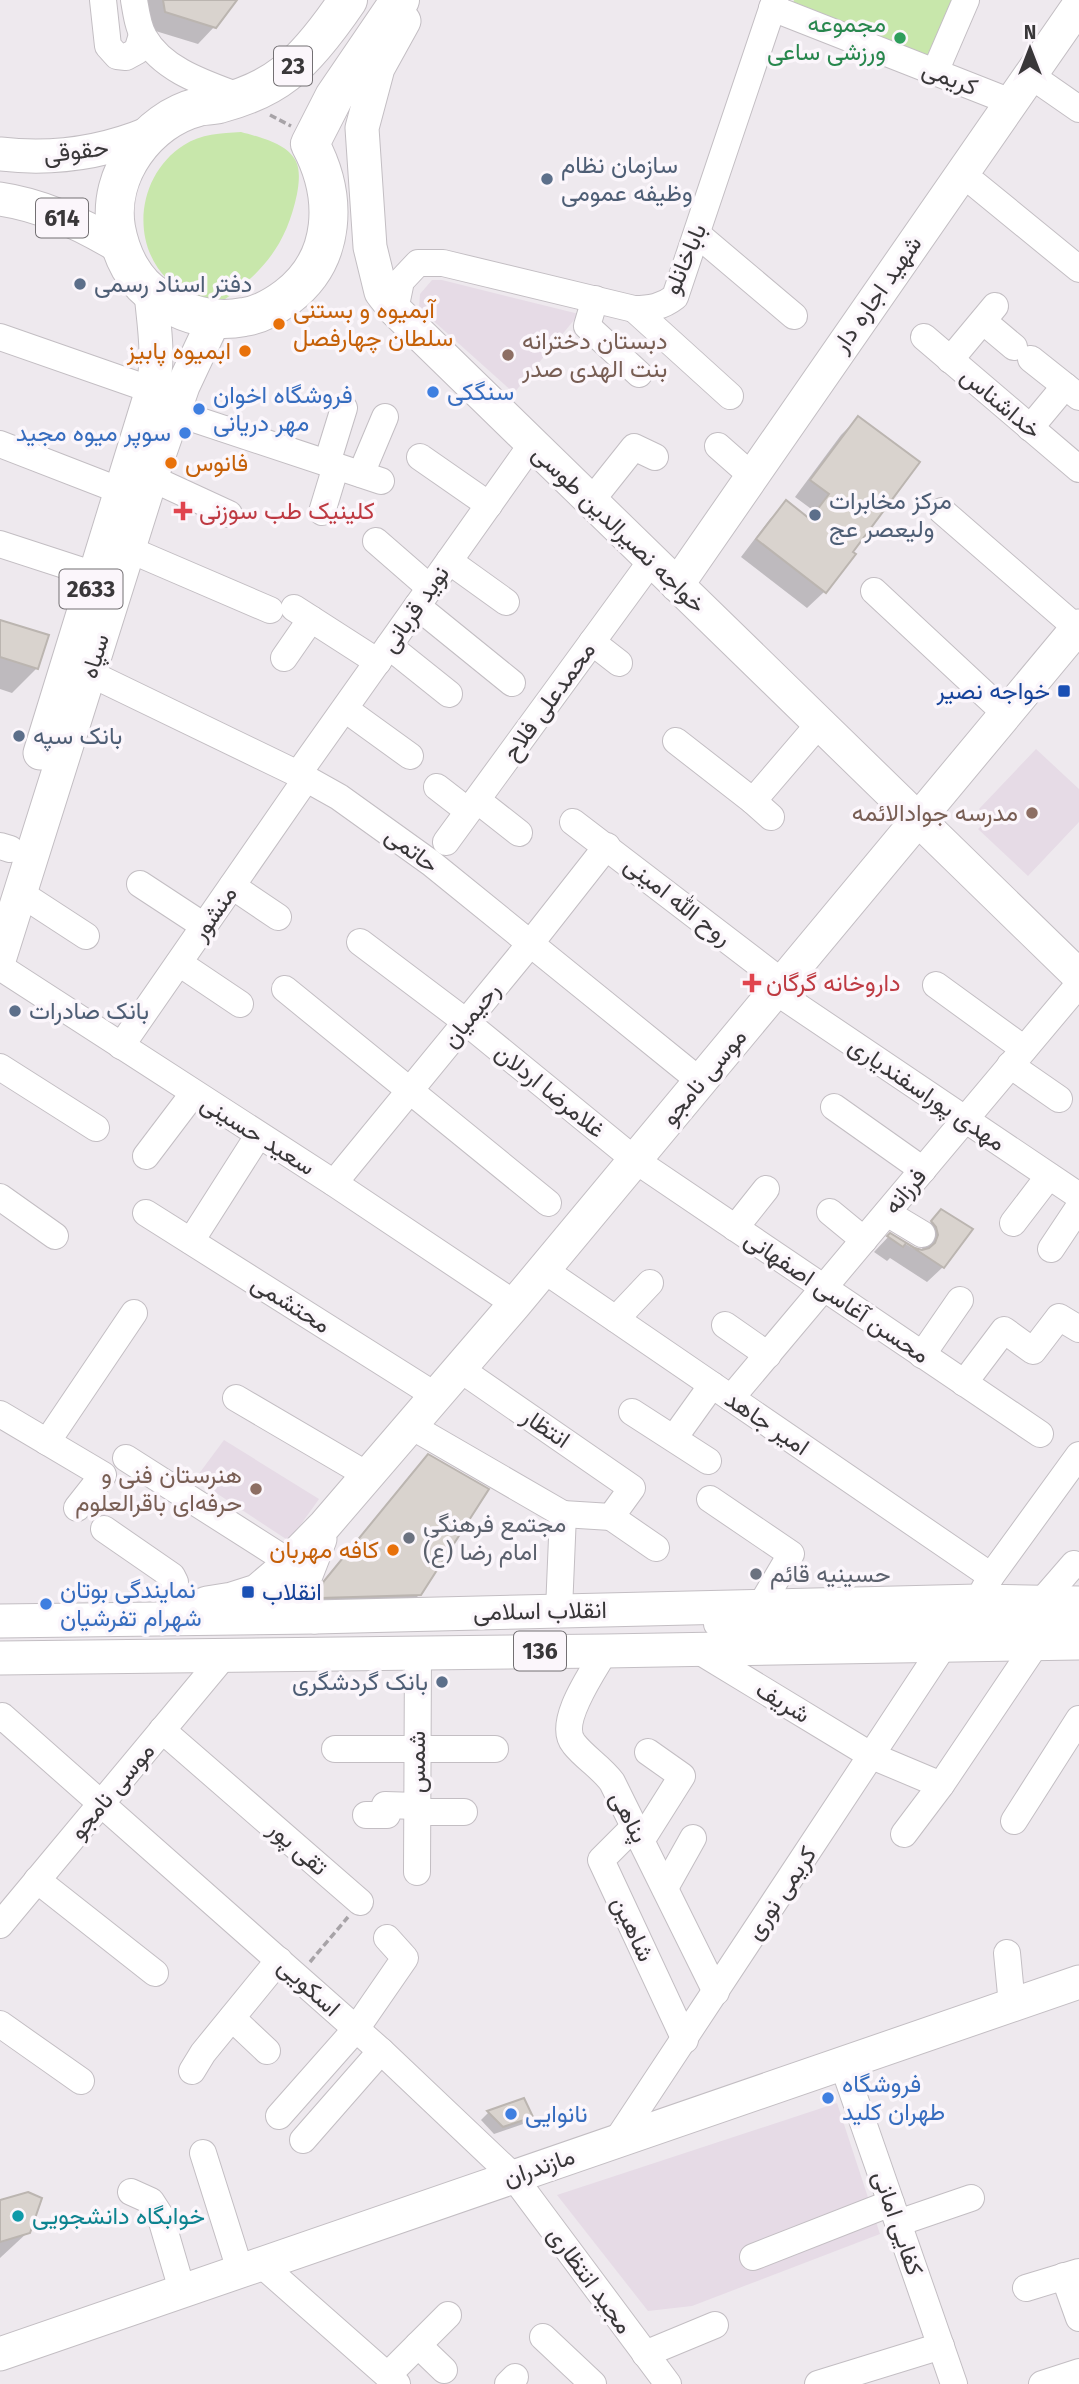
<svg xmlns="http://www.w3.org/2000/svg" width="1079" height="2384" font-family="'Fira Sans',Vazirmatn,sans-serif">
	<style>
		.built { fill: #e6dbe6 }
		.green { fill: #c8e7ab }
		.shadow { fill: #0003 }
		.building { fill: #d9d3ce; stroke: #bbb5b0; stroke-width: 2 }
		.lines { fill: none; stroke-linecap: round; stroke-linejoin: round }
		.minor-casing { stroke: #c3bec3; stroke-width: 28 }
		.major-casing { stroke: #c3bec3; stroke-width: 35 }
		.highway-casing { stroke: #c3bec3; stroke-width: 40 }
		.path { stroke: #a7a3a7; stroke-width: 3.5; stroke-dasharray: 7 3.5; stroke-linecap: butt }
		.minor { stroke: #fff; stroke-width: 26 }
		.major { stroke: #fff; stroke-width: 33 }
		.highway { stroke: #fff; stroke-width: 38 }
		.leisure-dot { fill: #2e9e5b; stroke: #fbf6fb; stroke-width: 2.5 }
		.service-dot { fill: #5c6f8a; stroke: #fbf6fb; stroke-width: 2.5 }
		.food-dot { fill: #e8710a; stroke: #fbf6fb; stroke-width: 2.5 }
		.education-dot { fill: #8d6e63; stroke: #fbf6fb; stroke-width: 2.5 }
		.shop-dot { fill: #3f7fe0; stroke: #fbf6fb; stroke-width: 2.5 }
		.health-dot { fill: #e0444e; stroke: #fbf6fb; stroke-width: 2.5 }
		.transit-dot { fill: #1a4fb4; stroke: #fbf6fb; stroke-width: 2.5 }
		.worship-dot { fill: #6b7280; stroke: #fbf6fb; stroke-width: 2.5 }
		.culture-dot { fill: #0f9aa8; stroke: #fbf6fb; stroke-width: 2.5 }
		.labels { text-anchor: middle; stroke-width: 7; stroke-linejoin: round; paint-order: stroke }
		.shield { fill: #fbf6fb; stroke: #737073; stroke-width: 2 }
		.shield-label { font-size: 23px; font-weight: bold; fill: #393739 }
		.leisure-label { font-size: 24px; fill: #27864d; stroke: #fbf6fb; text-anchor: end }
		.street-label { font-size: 24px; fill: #393739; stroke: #fbf6fb }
		.service-label { font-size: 24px; fill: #4e5e75; stroke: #fbf6fb; text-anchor: start }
		.food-label { font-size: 24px; fill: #c56008; stroke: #fbf6fb; text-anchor: start }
		.education-label { font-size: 24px; fill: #785e54; stroke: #fbf6fb; text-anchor: end }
		.shop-label { font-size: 24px; fill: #366cbe; stroke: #fbf6fb; text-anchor: start }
		.health-label { font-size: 24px; fill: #be3a42; stroke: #fbf6fb; text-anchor: start }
		.transit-label { font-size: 24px; fill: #164399; stroke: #fbf6fb; text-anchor: end }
		.worship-label { font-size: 24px; fill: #5b616d; stroke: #fbf6fb; text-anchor: start }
		.culture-label { font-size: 24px; fill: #0d838f; stroke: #fbf6fb; text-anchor: start }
	</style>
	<rect width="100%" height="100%" fill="#eee9ee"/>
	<g class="built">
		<path d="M432,280H442L579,314L514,393L419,308L420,294Z"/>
		<path d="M1036,749L1079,789V822L1028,876L978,829L989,818L979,809Z"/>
		<path d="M224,1440L319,1499L289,1541L195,1479Z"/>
		<path d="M837,2103L880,2234L692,2306L648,2311L557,2195Z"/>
	</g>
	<g class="green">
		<path d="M794,0H957L929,64L790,11Z"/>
		<path d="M241,132C256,136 285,143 294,158C301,168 299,183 297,194C286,246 263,272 221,302C209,299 190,298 179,292C175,290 171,284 168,280C129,242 138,174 184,145C201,134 221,133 241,132Z"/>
	</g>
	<g class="shadow">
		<path d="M145,0H235L215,26L198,44L149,29Z"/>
		<path d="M858,418L851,552L854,554L824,592L807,608L741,557L770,519L787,503L808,519L814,511L795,497L841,435Z"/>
		<path d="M0,622L37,668L12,693L0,689Z"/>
		<path d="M942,1211L970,1230L943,1267L927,1282L890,1258L887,1261L874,1252L890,1235L914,1249L923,1252L921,1243L926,1227Z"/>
		<path d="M429,1457L420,1594L403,1611L308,1600L412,1473Z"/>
		<path d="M523,2100L531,2117L523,2124L494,2134L481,2120L488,2113Z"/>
		<path d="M0,2202L28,2232L0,2258Z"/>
	</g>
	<g class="building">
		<path d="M163,0H237L216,28L165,12Z"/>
		<path d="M858,416L920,462L853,552L856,554L826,593L756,539L786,500L810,519L829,494L810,480Z"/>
		<path d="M0,620L49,635L38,669L0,657Z"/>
		<path d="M941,1209L973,1229L944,1268L906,1243L903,1247L887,1236L890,1233L915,1248L922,1250L929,1248L935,1243L938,1235L936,1227L931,1221Z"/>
		<path d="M428,1454L489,1489L421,1595L320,1598L319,1594L324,1581Z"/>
		<path d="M524,2098L533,2117L503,2127L487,2111Z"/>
		<path d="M28,2192L42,2198L30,2233L0,2242V2200Z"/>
	</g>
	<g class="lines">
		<defs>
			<g id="minor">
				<path d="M103,0L108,46L117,56L126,57L137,51L142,35"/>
				<path d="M134,0C136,12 138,27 144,37C163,71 207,84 241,97"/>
				<path d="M772,8L1011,102"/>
				<path d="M935,72L966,0"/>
				<path d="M1030,75L1079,109"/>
				<path d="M975,184L1079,269"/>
				<path d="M697,234L794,316"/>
				<path d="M595,299L587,326L639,374"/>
				<path d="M634,309L730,396"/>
				<path d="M395,310L401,281L418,263H443L634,309C650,309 662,307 675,297L775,0"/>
				<path d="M983,321L1014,347"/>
				<path d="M0,337L152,390"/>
				<path d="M924,337L1079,469"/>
				<path d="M1031,359L1079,397"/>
				<path d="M950,360L995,306"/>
				<path d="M173,412L381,481"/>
				<path d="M1030,428L1065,386"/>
				<path d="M0,444L121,491"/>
				<path d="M718,446L752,476"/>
				<path d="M420,457L489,505"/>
				<path d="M327,463L344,408"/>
				<path d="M361,474L385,417"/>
				<path d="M151,478L229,514"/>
				<path d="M591,501L634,447L655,457"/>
				<path d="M942,511L1079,630"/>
				<path d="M322,512L336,466"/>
				<path d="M376,541L430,588"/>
				<path d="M0,544L95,575"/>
				<path d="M128,549L270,610"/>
				<path d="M449,561L506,602"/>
				<path d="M874,591L1005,713"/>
				<path d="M417,606L512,683"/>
				<path d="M294,608L378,662"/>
				<path d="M592,642L619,663"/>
				<path d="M389,646L449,694"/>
				<path d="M284,658L311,619"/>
				<path d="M89,673L298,774L339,797L431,863L700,1081"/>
				<path d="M345,709L410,756"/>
				<path d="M676,741L753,801"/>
				<path d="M298,774L532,444"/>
				<path d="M437,787L468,811"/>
				<path d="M477,800L519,833"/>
				<path d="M771,817L753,801L819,724"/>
				<path d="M573,822L782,982"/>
				<path d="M446,842L652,560"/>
				<path d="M0,846L10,849"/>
				<path d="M140,884L204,926"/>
				<path d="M232,886L278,917"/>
				<path d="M20,893L86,936"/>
				<path d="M360,942L466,1022L635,1160L1040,1434"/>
				<path d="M179,963L240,1004"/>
				<path d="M0,967L334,1183L515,1304"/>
				<path d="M936,985L1024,1049"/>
				<path d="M285,989L548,1203"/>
				<path d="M775,991L1079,1196"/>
				<path d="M121,1046L306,779"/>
				<path d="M1010,1065L1059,1099"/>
				<path d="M0,1067L96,1128"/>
				<path d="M834,1107L923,1170"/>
				<path d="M146,1156L193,1094"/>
				<path d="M334,1183L530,944L607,846"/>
				<path d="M0,1197L55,1236"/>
				<path d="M830,1212L864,1240"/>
				<path d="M146,1213L436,1396"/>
				<path d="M887,1213L922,1234"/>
				<path d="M1013,1223L1049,1176"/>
				<path d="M735,1228L766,1189"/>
				<path d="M191,1241L258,1136"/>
				<path d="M1051,1249L1079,1207"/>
				<path d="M544,1270L991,1576"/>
				<path d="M616,1319L650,1283"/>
				<path d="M725,1325L768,1355"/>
				<path d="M922,1355L960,1300"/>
				<path d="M460,1369L632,1488L611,1517L563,1514"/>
				<path d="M964,1383L1004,1330L1033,1351L1059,1317L1079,1329"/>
				<path d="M236,1398L369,1476"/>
				<path d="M731,1398L1079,984"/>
				<path d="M632,1412L708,1461"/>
				<path d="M0,1414L103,1475L77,1508"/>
				<path d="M411,1426L563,1514L559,1610"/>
				<path d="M674,1438L712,1385"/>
				<path d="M47,1442L134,1313"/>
				<path d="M126,1458L289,1562"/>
				<path d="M710,1499L791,1554L761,1605"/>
				<path d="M611,1517L656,1548"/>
				<path d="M104,1529L172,1576L175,1582L170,1618"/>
				<path d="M983,1591L991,1576L1079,1455"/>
				<path d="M1041,1602L1074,1564"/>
				<path d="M717,1624L1077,1618"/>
				<path d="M694,1648L872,1756L941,1785L1036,1644"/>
				<path d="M605,1651C593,1672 556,1723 574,1744C585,1758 601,1767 612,1782L716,1992"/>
				<path d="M0,1719L2,1716L381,2051L513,2176L668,2384"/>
				<path d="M162,1730L360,1902"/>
				<path d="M335,1749H495"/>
				<path d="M417,1812H464"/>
				<path d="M366,1815H387L385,1805L417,1806"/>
				<path d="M1014,1821L1079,1719"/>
				<path d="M634,1827L601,1860L685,2040"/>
				<path d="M904,1834L941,1785"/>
				<path d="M641,1841L682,1776L648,1752"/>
				<path d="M417,1872L418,1652"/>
				<path d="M37,1880L155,1973"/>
				<path d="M665,1888L693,1838"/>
				<path d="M0,1925L224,1656"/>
				<path d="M1007,1953L1012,2005"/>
				<path d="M232,2018L267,2051"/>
				<path d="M0,2024L81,2081"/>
				<path d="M842,2062L954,2384"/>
				<path d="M192,2071L203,2053L279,1960"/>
				<path d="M279,2116L356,2029L405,1958L387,1938"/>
				<path d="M303,2140L381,2051"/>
				<path d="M617,2140L944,1645"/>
				<path d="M203,2153L240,2270"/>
				<path d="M131,2192L151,2201L160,2215L182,2290"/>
				<path d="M898,2223L971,2198"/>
				<path d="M753,2257L891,2203"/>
				<path d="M261,2264L397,2384"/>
				<path d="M1064,2276L1079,2318"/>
				<path d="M1026,2288L1079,2272"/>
				<path d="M543,2337L593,2384"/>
				<path d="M418,2345L444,2370"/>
				<path d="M645,2354L715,2325"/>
				<path d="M388,2375L448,2315"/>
				<path d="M508,2384L515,2377"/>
				<path d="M818,2384L941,2346"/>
				<path d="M1042,2384L1079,2372"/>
			</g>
			<g id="major">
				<path d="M404,21L378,68L362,128L370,247L381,292L395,310L1079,976"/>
				<path d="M0,154C51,160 102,153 150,133"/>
				<path d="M0,199C42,205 84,225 120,247"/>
				<path d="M677,585L1079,5"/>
				<path d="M40,753L152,390C160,358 154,326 151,293"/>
				<path d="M0,957L151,478L183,386L214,320"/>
				<path d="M315,1617L304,1610L299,1593L320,1539"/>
				<path d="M170,1618L207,1603L232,1599L257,1591L277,1574L325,1525L515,1304L1079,626"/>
				<path d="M0,1621L315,1617L978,1601L1079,1603"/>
				<path d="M0,1658L605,1651L1079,1643"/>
				<path d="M0,2354L1079,1982"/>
			</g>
			<path id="highway" d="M348,0C331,25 310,54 286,73C267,88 242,98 219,104C212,106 205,105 198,107C147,120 107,175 116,228C121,255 134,283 159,298C185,315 213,323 244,317C259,315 275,306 287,297C337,259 338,196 310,144L334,97L400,0"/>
		</defs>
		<use href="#minor" class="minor-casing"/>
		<use href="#major" class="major-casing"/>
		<use href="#highway" class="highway-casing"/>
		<g class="path">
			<path d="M270,115L291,126"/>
			<path d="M310,1962L348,1917"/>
		</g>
		<use href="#minor" class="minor"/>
		<use href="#major" class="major"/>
		<use href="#highway" class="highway"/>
	</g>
	<circle class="leisure-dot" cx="900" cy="38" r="7"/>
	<g class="service-dot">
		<circle cx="547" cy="179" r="7"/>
		<circle cx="80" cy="284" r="7"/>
		<circle cx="815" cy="515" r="7"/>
		<circle cx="19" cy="736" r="7"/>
		<circle cx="15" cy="1011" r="7"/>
		<circle cx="442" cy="1682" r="7"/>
	</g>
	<g class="food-dot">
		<circle cx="279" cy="324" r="7"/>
		<circle cx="245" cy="351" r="7"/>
		<circle cx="171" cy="463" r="7"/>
		<circle cx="393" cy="1550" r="7"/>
	</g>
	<g class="education-dot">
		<circle cx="508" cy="355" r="7"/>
		<circle cx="1032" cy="813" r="7"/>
		<circle cx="256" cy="1489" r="7"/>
	</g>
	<g class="shop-dot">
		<circle cx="433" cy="392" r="7"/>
		<circle cx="199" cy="409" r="7"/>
		<circle cx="185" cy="433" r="7"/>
		<circle cx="46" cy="1604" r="7"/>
		<circle cx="828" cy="2098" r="7"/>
		<circle cx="511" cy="2114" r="7"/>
	</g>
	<g class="health-dot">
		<path d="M179.5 500.5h7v7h7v7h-7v7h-7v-7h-7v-7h7z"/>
		<path d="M748.5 972.5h7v7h7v7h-7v7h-7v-7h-7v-7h7z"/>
	</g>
	<g class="transit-dot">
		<rect x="1057" y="684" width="14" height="14" rx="3.5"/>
		<rect x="241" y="1585" width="14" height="14" rx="3.5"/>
	</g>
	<g class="worship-dot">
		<circle cx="409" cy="1538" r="7"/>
		<circle cx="756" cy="1574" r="7"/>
	</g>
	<circle class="culture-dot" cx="18" cy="2216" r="7"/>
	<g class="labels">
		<g class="shield">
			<rect x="274" y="46.5" width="38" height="39" rx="5"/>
			<rect x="36" y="198.5" width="52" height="39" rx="5"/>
			<rect x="59.5" y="569.5" width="63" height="39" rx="5"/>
			<rect x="514" y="1631.5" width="52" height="39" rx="5"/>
		</g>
		<g class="shield-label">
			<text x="293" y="74">23</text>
			<text x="62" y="226">614</text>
			<text x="91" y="597">2633</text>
			<text x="540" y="1659">136</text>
		</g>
		<g class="leisure-label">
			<text x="886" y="32">مجموعه<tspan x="886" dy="28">ورزشی ساعی</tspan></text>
		</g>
		<g class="street-label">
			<text transform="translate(950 78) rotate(21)" y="8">کریمی</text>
			<text transform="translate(76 151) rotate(-7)" y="8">حقوقی</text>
			<text transform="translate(685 259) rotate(-67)" y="8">باباخانلو</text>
			<text transform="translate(877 294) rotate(-55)" y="8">شهید اجاره دار</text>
			<text transform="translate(1001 403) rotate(40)" y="8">خداشناس</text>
			<text transform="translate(619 529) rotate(44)" y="8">خواجه نصیرالدین طوسی</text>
			<text transform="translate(415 609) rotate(-55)" y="8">نوید قربانی</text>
			<text transform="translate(95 656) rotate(-73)" y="8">سپاه</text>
			<text transform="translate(549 701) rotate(-54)" y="8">محمدعلی فلاح</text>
			<text transform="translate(412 850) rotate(37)" y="8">حاتمی</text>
			<text transform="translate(678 901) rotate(38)" y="8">روح الله امینی</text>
			<text transform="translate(214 913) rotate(-55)" y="8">منشور</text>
			<text transform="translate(471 1015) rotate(-51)" y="8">رحیمیان</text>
			<text transform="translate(704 1077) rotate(-50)" y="8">موسی نامجو</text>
			<text transform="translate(550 1091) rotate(39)" y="8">غلامرضا اردلان</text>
			<text transform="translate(927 1094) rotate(34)" y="8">مهدی پوراسفندیاری</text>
			<text transform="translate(258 1135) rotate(32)" y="8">سعید حسینی</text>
			<text transform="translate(905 1191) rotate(-50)" y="8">فرزانه</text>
			<text transform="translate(837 1297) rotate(34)" y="8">محسن آغاسی اصفهانی</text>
			<text transform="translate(291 1304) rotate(32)" y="8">محتشمی</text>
			<text transform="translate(767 1423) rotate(34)" y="8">امیر جاهد</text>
			<text transform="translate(546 1428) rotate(34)" y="8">انتظار</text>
			<text transform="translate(540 1611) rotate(-1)" y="8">انقلاب اسلامی</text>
			<text transform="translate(783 1702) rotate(31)" y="8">شریف</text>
			<text transform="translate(417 1762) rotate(-90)" y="8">شمس</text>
			<text transform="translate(112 1791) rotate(-50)" y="8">موسی نامجو</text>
			<text transform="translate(629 1817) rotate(63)" y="8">پناهی</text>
			<text transform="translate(298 1848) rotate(41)" y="8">تقی پور</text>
			<text transform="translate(781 1893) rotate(-56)" y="8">کریمی نوری</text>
			<text transform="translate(633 1929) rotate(65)" y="8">شاهین</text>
			<text transform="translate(309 1987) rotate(42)" y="8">اسکویی</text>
			<text transform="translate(539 2167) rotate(-19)" y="8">مازندران</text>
			<text transform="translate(898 2223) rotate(71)" y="8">کفایی امانی</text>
			<text transform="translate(590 2280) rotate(54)" y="8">مجید انتظاری</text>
		</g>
		<g class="service-label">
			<text x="561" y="173">سازمان نظام<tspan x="561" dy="28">وظیفه عمومی</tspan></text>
			<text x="94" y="292">دفتر اسناد رسمی</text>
			<text x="829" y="509">مرکز مخابرات<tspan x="829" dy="28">ولیعصر عج</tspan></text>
			<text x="33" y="744">بانک سپه</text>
			<text x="29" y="1019">بانک صادرات</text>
			<text x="428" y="1690" text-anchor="end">بانک گردشگری</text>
		</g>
		<g class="food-label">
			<text x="293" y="318">آبمیوه و بستنی<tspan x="293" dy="28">سلطان چهارفصل</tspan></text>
			<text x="231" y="359" text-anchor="end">ابمیوه پابیز</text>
			<text x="185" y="471">فانوس</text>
			<text x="379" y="1558" text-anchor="end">کافه مهربان</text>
		</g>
		<g class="education-label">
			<text x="522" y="349" text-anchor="start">دبستان دخترانه<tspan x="522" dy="28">بنت الهدی صدر</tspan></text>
			<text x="1018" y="821">مدرسه جوادالائمه</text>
			<text x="242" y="1483">هنرستان فنی و<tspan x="242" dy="28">حرفه‌ای باقرالعلوم</tspan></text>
		</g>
		<g class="shop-label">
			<text x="447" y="400">سنگکی</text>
			<text x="213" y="403">فروشگاه اخوان<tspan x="213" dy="28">مهر دریانی</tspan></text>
			<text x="171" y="441" text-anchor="end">سوپر میوه مجید</text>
			<text x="60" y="1598">نمایندگی بوتان<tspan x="60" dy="28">شهرام تفرشیان</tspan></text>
			<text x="842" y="2092">فروشگاه<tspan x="842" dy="28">طهران کلید</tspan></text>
			<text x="525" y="2122">نانوایی</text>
		</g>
		<g class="health-label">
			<text x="199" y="519">کلینیک طب سوزنی</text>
			<text x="766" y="991">داروخانه گرگان</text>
		</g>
		<g class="transit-label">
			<text x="1050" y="699">خواجه نصیر</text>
			<text x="262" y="1600" text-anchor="start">انقلاب</text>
		</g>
		<g class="worship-label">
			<text x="423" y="1532">مجتمع فرهنگی<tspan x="423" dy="28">امام رضا (ع)</tspan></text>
			<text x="770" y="1582">حسینیه قائم</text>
		</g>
		<g class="culture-label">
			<text x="32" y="2224">خوابگاه دانشجویی</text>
		</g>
	</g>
	<g transform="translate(1030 49)" stroke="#fbf6fb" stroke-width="5" paint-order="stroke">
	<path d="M0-5L12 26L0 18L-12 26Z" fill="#393739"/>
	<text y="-10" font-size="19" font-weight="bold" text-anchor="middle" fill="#393739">N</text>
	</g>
</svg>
